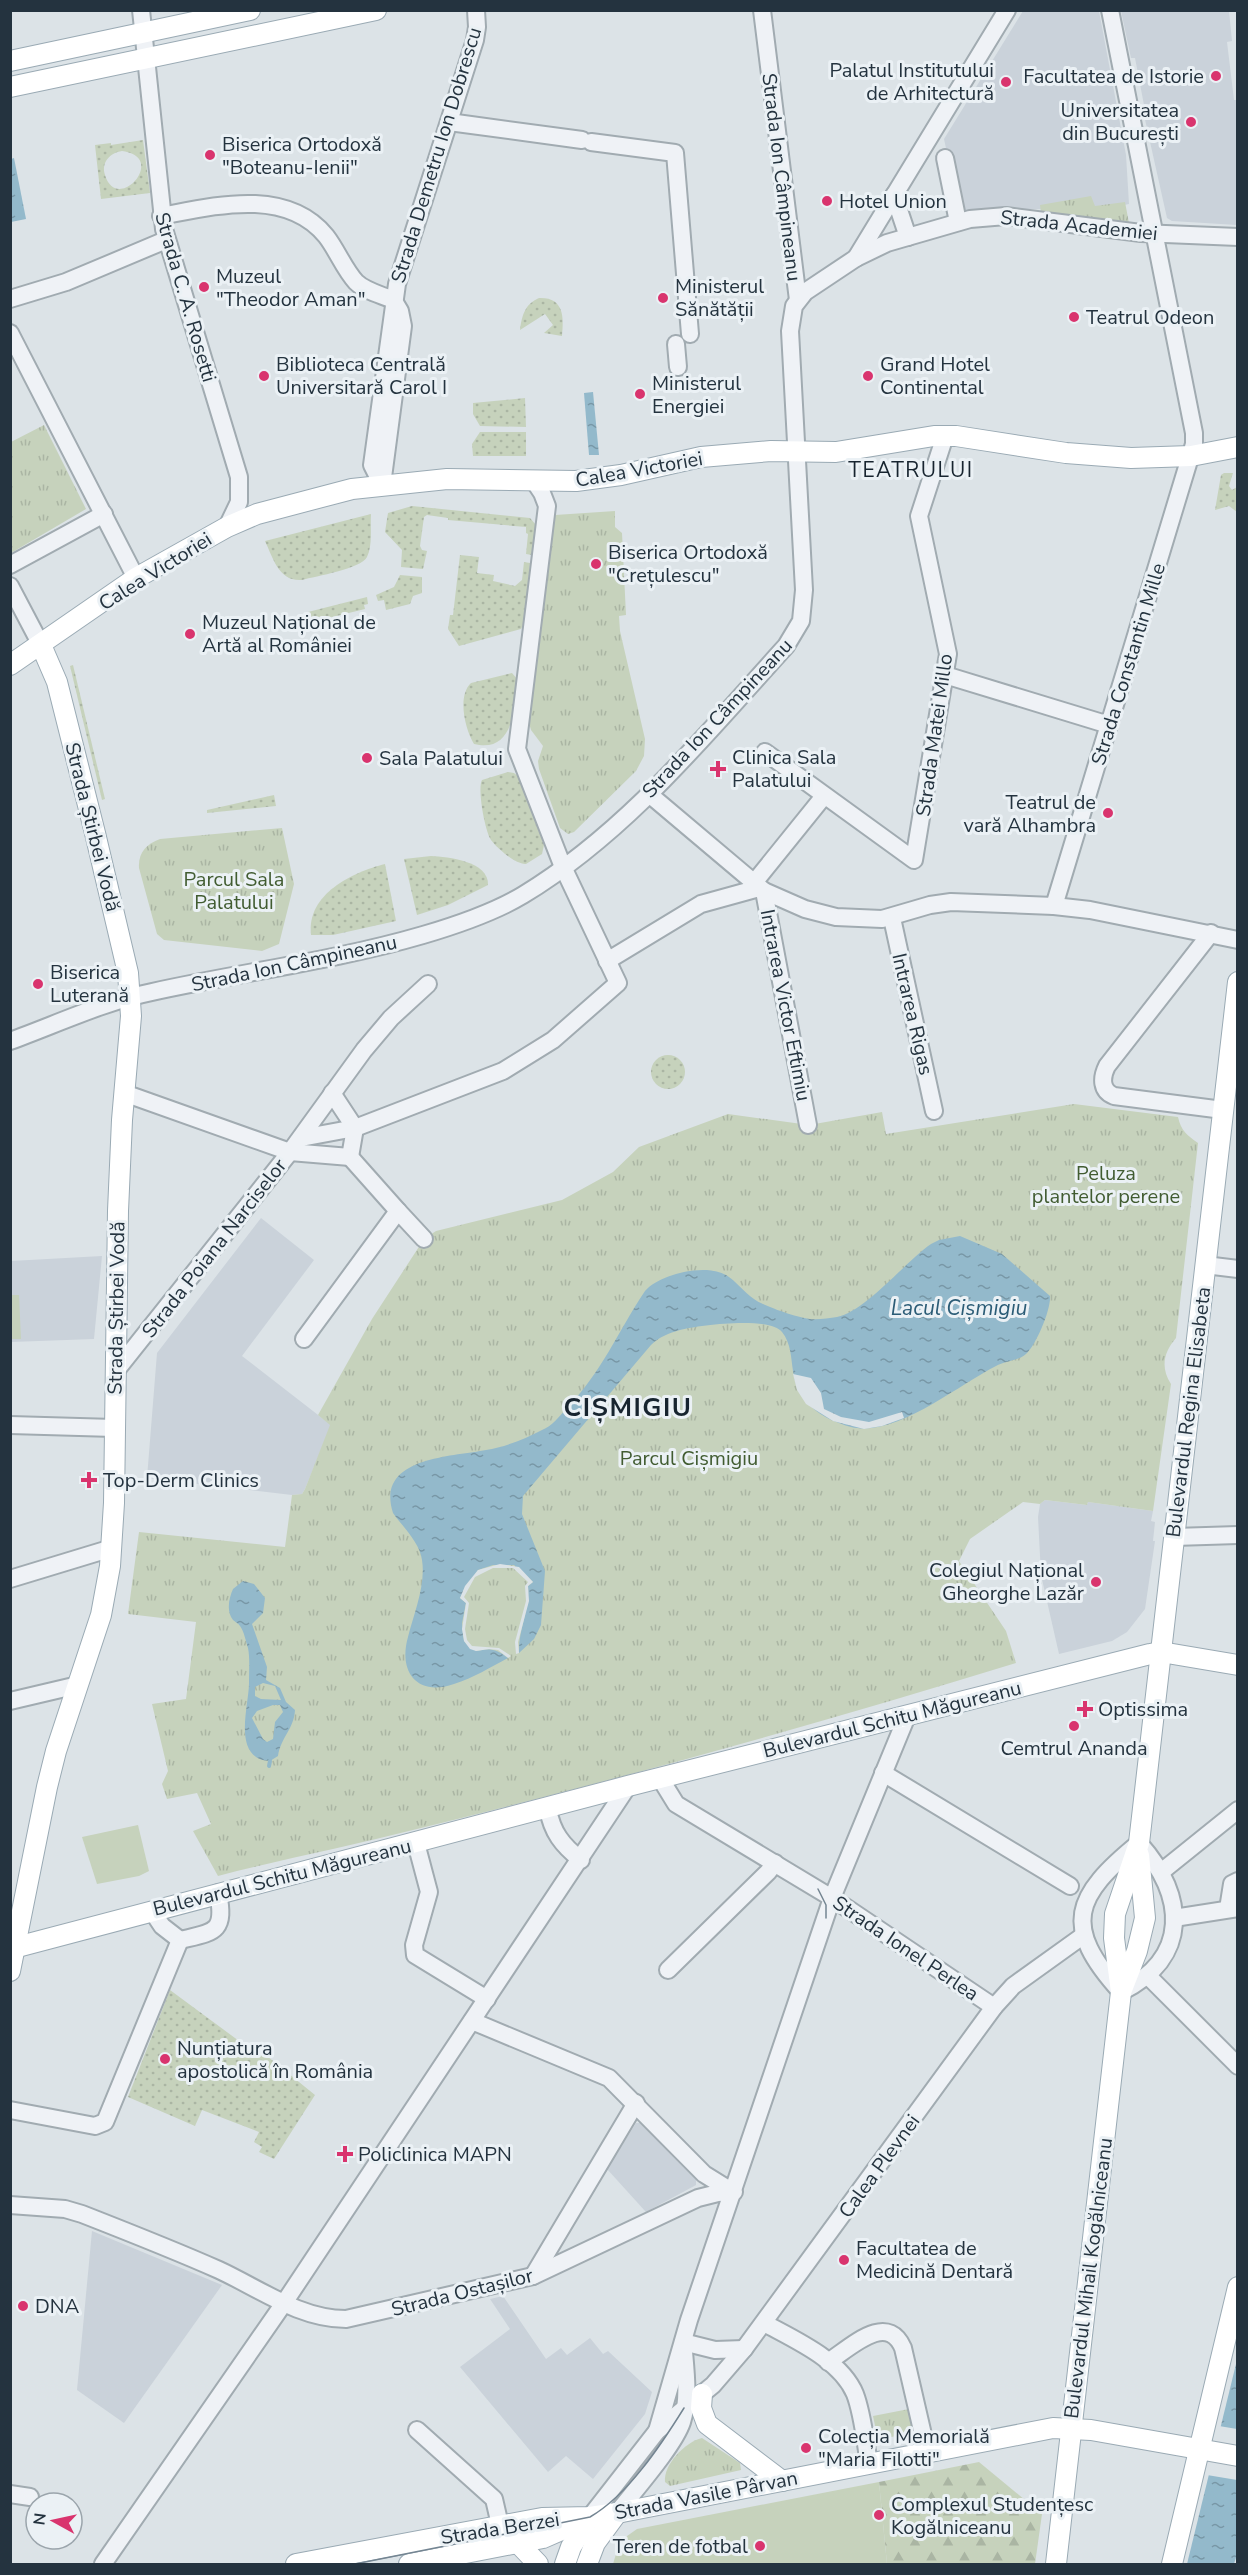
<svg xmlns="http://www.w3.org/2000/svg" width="1248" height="2575" font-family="'Nunito Sans',sans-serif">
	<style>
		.built { fill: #cad2da }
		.grass { fill: url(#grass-dots); fill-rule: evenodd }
		.forest { fill: url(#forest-firs) }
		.park { fill: url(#park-tufts) }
		.pitch { fill: #c6d2bc }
		.water { fill: url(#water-ripples); fill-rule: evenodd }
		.pier { fill: #dce3e7 }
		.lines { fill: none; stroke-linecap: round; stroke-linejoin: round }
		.stream { stroke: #93b9cb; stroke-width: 4 }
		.minor-casing { stroke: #a1abb1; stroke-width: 20 }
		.major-casing { stroke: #9aaab4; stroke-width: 22 }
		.minor { stroke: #eff2f6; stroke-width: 16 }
		.major { stroke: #fff; stroke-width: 20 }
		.tram { stroke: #748592; stroke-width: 1.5 }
		.poi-dot { fill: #d9346e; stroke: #ebf1f5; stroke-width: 2 }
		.labels { text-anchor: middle; stroke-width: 6; stroke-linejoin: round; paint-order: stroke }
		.poi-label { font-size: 20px; fill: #24333f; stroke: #ebf1f5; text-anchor: start }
		.street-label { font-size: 20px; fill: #24333f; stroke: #ebf1f5 }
		.park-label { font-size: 20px; fill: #415c31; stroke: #ebf1f5 }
		.neighbourhood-label { font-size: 21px; letter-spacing: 1.5px; fill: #17242f; stroke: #ebf1f5 }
		.water-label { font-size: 21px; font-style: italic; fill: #2b5c76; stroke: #ebf1f5 }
		.district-label { font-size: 26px; font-weight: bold; letter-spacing: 1.5px; fill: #17242f; stroke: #ebf1f5 }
	</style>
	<defs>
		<pattern id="grass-dots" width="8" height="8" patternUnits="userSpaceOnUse" patternTransform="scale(1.5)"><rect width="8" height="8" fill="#c6d2bc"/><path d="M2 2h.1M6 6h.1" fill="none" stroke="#aab5a3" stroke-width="1.8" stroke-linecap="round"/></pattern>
		<pattern id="forest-firs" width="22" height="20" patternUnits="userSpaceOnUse" patternTransform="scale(1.5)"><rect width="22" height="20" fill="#c6d2bc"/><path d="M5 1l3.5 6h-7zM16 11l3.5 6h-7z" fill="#aab5a3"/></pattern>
		<pattern id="park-tufts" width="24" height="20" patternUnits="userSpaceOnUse" patternTransform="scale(1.5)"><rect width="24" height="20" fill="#c6d2bc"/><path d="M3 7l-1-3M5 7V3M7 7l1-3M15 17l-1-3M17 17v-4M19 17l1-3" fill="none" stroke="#aab5a3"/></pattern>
		<pattern id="water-ripples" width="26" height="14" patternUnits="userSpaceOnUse" patternTransform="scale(1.5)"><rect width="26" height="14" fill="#93b9cb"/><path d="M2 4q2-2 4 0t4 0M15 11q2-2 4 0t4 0" fill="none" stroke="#7897a6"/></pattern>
	</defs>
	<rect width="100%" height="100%" fill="#dce3e7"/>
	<g class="built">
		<path d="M1023,11H1099L1126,155L1129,204L1101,210L1031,209L961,218L944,139Z"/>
		<path d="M1121,11H1229L1232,41L1227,42L1234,100H1238L1237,225L1172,221L1167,218L1142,106L1144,105L1135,58H1131Z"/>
		<path d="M261,1218L314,1260L242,1356L331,1425L305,1489L302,1494L292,1495L147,1478L157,1353Z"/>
		<path d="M102,1256L94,1339L11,1342V1261Z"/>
		<path d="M1045,1500L1087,1505L1088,1502L1153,1511L1151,1521L1155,1522L1153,1541H1155L1145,1609L1127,1632L1112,1641L1059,1654L1041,1575L1038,1517L1040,1504Z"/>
		<path d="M636,2123H640L696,2180V2185L646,2212L607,2169Z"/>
		<path d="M92,2231L222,2285L124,2423L77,2390Z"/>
		<path d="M503,2296L546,2359L561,2348L567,2355L590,2338L603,2354L608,2351L652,2392L645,2414L593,2479L566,2456L548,2472L460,2367L510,2329L490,2299Z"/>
	</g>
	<g class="grass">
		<path d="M143,140L150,193L101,199L95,145L111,143V145ZM122,151C169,157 117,215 105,175C101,162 110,153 122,151Z"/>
		<path d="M539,298C564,297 564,317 562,336L544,333L553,325L545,314L520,330C522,315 525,304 539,298Z"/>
		<path d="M525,398L526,427L480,426L473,414V403Z"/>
		<path d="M480,432H526V456H473L472,444Z"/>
		<path d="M1224,473H1233L1229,486L1232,490L1237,487V512L1229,506L1215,510L1221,475Z"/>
		<path d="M412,506L530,518L536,525L532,555L526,554L528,534L526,533V527L448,520V518L427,515L424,517L420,546L422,550L427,551L423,569L401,567L402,550L385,532L388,513Z"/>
		<path d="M371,514C370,527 373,545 367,557C361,569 316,576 302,580C279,582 273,558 265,541Z"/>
		<path d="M460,555L479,557L477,573L494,575L493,581L515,586L522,580L524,562L530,563L524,623L521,629L459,646L448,629L450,615H453Z"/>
		<path d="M400,575L422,577V593L413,596L410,604L386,610L384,600L378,601L376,595L394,587Z"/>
		<path d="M367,597L368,604L364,605L365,609L316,621L315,617L310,619L308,612Z"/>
		<path d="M73,665L105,799L102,800L70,666Z"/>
		<path d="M512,673L518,680C515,706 514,754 474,744C465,729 457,696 471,683Z"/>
		<path d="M508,772L514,773L519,777L544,845L542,854L526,864C516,865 497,848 491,840C485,832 477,788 482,780Z"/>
		<path d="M274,795L276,806L207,813V810Z"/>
		<path d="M431,856C448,857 489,861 488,885L448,905L417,915L404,859Z"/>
		<path d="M385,864L396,921L333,935H311C306,894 353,872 385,864Z"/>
		<circle cx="668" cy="1072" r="17"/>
		<path d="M170,1990L258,2055L262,2052L315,2095L274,2159L259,2152L262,2147L254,2142L259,2132L202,2110L195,2126L128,2097Z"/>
	</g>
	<path class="forest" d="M979,2462L1042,2514L1035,2564H887L879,2482Z"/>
	<g class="park">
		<path d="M1091,196L1095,206L1125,202L1129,223L1041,213L1040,205Z"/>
		<path d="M44,425L86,509L11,553V442Z"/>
		<path d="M615,511V527L622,533L626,615L619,616L620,631L645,739L644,756L636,771L574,832L568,834L560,828L539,769L538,761L543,746L531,730L529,723L555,515Z"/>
		<path d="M282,828L294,884L279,944L262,951L164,940L157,934L139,868C138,853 146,844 160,839Z"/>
		<path d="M1074,1104L1178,1117C1181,1131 1187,1135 1198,1143L1176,1338C1164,1352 1160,1367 1171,1384L1153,1511L1088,1502L1087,1505L1045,1500L1040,1504L1023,1502L970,1539L959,1561L1006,1631L1016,1663C818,1724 618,1780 417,1829C350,1846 284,1859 218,1876L193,1831L211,1824L197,1793L167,1799L162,1784L168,1771L152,1704L186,1699L196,1622L128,1614L139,1532L285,1547L292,1495L302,1494L305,1489L330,1425L318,1415L372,1319L424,1239L436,1231L562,1200L613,1172L639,1147L728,1114L809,1125L882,1112L886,1134Z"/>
		<path d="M909,2409L914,2432L878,2440L873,2416Z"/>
		<path d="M702,2438L740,2463L741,2470L670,2486L665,2482C663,2465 685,2442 702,2438Z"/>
	</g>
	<g class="pitch">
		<path d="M11,1295H19L21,1339H11Z"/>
		<path d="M138,1825L149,1871L139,1876L97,1884L82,1837Z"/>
		<path d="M879,2482L887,2564H613L620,2541L637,2529Z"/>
	</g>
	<g class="water">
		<path d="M14,158L26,219L11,222V159Z"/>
		<path d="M593,392L599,455H589L584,393Z"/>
		<path d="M960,1236L1002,1254L1050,1296C1051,1310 1036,1345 1026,1354C1018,1361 1005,1361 996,1366C958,1385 895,1438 851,1427C822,1419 797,1403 793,1371C791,1358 791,1343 782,1332C770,1316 698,1325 680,1330C669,1333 659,1337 651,1345L523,1496L522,1514L545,1571L541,1625L534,1639L519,1653C518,1630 530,1610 528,1586L533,1582L514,1565H493L478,1570L460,1598L466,1603L462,1623L464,1641L476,1651C490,1648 497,1649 508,1658C491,1667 473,1678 454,1684C417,1697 398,1672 408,1637C414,1613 426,1585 422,1560C420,1543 403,1527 393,1513C375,1457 451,1457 486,1450C505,1447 525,1439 542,1430C552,1426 559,1417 566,1409C602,1372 617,1333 645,1291C660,1274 705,1263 726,1275C736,1281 744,1292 754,1299C763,1306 798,1318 810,1319C818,1320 829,1318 837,1317C866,1311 905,1262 931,1244L939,1240Z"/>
		<path d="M243,1581L254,1584L265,1598L263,1613L252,1624L267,1667L266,1680L280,1688L286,1702L295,1710C294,1729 281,1737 278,1756L270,1761C230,1759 250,1703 249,1681C249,1670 250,1658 248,1648C246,1642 244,1631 240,1626C238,1623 235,1622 233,1620C226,1611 229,1598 233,1589ZM263,1683L275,1686L281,1700L261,1699L255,1696V1687ZM273,1705H280L283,1712L275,1722L273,1739L267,1742L263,1739L252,1718L257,1711Z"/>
		<path d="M1237,2360L1238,2551L1234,2564H1187Z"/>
	</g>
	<g class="pier">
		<path d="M793,1374L811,1378L821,1393L824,1409L841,1417L869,1422L902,1412L904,1418L882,1426L864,1429L833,1421L806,1404L797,1390Z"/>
		<path d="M500,1564L519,1567L533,1582L528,1586L529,1601L518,1642L519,1653L516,1654L515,1642L526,1601L525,1586L528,1582L513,1568H493L475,1577L464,1597L469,1603L465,1629L467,1640L472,1646L499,1648L511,1656L508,1658L498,1650L489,1649L476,1651L470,1649L464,1641L462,1629L466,1603L460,1598L465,1586L478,1570Z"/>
		<path d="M1219,2426L1237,2429V2480L1207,2475Z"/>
	</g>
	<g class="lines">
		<path class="stream" d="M269,1766L270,1761"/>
		<defs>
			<g id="minor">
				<path d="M141,10L164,229L239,477V502L227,527"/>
				<path d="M762,10L798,300"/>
				<path d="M449,122L582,140"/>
				<path d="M591,142L675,153L690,334"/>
				<path d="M945,158L958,222"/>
				<path d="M894,195L908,237"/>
				<path d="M161,216C214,206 286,187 326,236C337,250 344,269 356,282C365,291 382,295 393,300"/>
				<path d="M856,258L1007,10"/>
				<path d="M10,299L66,282L166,240"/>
				<path d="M10,333L136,578"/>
				<path d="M676,344L678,367"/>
				<path d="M382,485L372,465L397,284L475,40L477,27L476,10"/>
				<path d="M382,485L403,326L400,311L394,301"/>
				<path d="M10,565L104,514"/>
				<path d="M10,586L41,645"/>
				<path d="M945,675L1109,725"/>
				<path d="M765,752L914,860L948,654L919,516L945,436"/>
				<path d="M649,794L764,891L805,909L836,917L882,919L930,905L951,902L1054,906L1090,910L1238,940"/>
				<path d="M753,884L824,796"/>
				<path d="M764,891L808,1125"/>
				<path d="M1054,906L1194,444V433L1110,10"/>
				<path d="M892,918L934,1111"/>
				<path d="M1211,933L1107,1066C1101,1078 1101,1091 1114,1096L1223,1110"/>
				<path d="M607,961L701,904L759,888"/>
				<path d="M10,1041C57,1024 103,1002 152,992C242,972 334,961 423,935C457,925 493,913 523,895C627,832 706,734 786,646L801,621L804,590L790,331L794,306L805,292L856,258L887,243L970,219L1006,216L1141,233L1238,237"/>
				<path d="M124,1093L290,1152L350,1157"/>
				<path d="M332,1093L355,1128L350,1157"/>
				<path d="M301,1138L355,1128L503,1071L553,1040L618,983L563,867L517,749L547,506L542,493L534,481"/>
				<path d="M398,1211L424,1239"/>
				<path d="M1205,1265L1238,1269"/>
				<path d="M304,1339L398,1211L350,1157"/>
				<path d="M115,1372L290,1152L364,1050L391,1018L428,984"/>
				<path d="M10,1425L114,1428"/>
				<path d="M1174,1537L1238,1535"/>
				<path d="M10,1579L112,1548"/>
				<path d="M10,1701L78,1685"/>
				<path d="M883,1773L1070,1886"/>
				<path d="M660,1778L676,1804L832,1898L994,2007"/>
				<path d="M548,1809C552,1832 562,1845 581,1860"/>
				<path d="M416,1843L429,1892L414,1945L415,1955L487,1999"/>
				<path d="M1139,1843C1186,1896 1191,1957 1121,1992C1061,1926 1074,1896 1139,1843Z"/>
				<path d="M1161,1872L1238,1810"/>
				<path d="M1228,1909L1232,1884L1238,1881"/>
				<path d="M152,1911L162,1926L180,1940"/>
				<path d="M1174,1918L1238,1908"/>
				<path d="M180,1940C214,1932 226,1933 218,1893"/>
				<path d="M668,1970L768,1872L775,1863"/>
				<path d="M1148,1976L1238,2066"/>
				<path d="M472,2021L609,2078L704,2174L733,2192"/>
				<path d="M10,2110L95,2126L105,2122L180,1940"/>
				<path d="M10,2205L65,2209L82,2214C128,2232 174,2250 219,2270C260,2289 300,2319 346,2319L533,2276L698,2198L718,2193L734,2192"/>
				<path d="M533,2276L636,2103"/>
				<path d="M764,2323C795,2340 841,2360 855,2394C863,2415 865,2441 869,2463"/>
				<path d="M683,2342L715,2350L744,2349"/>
				<path d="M828,2362C850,2348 887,2311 903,2348L927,2452"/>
				<path d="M417,2430L494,2499L500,2525"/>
				<path d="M657,2431L689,2320L832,1898L907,1716"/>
				<path d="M10,2494L30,2497"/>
				<path d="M617,2513C634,2491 674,2446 682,2422C689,2400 686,2374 684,2352"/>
				<path d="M590,2517L657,2431L713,2385L744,2349L994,2007L1013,1986L1084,1935"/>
				<path d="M103,2564L284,2303L628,1786"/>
			</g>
			<g id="major">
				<path d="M10,61L250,10"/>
				<path d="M10,87L376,10"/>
				<path d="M10,665L136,578L227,527L257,514L352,489L447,479L576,481L621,475L701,457L771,451L836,452L934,436H956L1066,453L1131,458L1191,456L1238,447"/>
				<path d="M17,1947L628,1786L1150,1654L1161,1652L1238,1665"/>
				<path d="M10,1971L47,1787L56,1751L101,1615L110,1566L114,1503L118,1211L122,1120L131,1016L128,973L95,833L57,682L41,645"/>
				<path d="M1121,1992L1137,1951L1145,1918L1139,1855"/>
				<path d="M702,2394L701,2408L707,2424L782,2481"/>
				<path d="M518,2543L538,2564"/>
				<path d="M296,2564L542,2518L590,2517L617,2513L1053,2428L1091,2430L1238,2456"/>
				<path d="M409,2564L543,2538L582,2521"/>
				<path d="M565,2564L571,2547L590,2517"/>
				<path d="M587,2564L595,2543L617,2513"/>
				<path d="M1056,2564L1121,1992L1114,1938L1115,1914L1139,1843L1238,982"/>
				<path d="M1172,2564L1238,2287"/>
			</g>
		</defs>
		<use href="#minor" class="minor-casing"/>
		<use href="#major" class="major-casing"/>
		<use href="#minor" class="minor"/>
		<use href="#major" class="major"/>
		<g class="tram">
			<path d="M818,1889L826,1905V1918"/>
			<path d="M355,2564L590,2517C628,2495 661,2445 684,2408"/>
		</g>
	</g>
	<g class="poi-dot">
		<circle cx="1216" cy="76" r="6"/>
		<circle cx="1006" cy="82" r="6"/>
		<circle cx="1191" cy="122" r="6"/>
		<circle cx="210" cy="155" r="6"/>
		<circle cx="827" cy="201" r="6"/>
		<circle cx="204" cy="287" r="6"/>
		<circle cx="663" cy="298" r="6"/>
		<circle cx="1074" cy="317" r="6"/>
		<circle cx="264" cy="376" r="6"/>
		<circle cx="868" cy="376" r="6"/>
		<circle cx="640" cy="394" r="6"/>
		<circle cx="596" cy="564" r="6"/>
		<circle cx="190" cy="634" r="6"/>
		<circle cx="367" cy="758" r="6"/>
		<path d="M715 760h6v6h6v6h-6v6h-6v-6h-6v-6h6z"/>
		<circle cx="1108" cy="813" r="6"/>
		<circle cx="38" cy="984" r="6"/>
		<path d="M86 1471h6v6h6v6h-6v6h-6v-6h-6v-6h6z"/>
		<circle cx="1096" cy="1582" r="6"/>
		<path d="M1082 1700h6v6h6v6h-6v6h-6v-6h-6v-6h6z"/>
		<circle cx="1074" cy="1726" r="6"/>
		<circle cx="165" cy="2059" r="6"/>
		<path d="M342 2145h6v6h6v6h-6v6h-6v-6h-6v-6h6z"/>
		<circle cx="844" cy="2260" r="6"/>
		<circle cx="23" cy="2306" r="6"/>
		<circle cx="806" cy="2448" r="6"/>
		<circle cx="879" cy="2515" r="6"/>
		<circle cx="760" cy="2546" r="6"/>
	</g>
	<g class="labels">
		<g class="poi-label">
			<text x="994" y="77" text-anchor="end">Palatul Institutului<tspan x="994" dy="23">de Arhitectură</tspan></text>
			<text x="1204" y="83" text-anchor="end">Facultatea de Istorie</text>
			<text x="1179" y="117" text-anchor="end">Universitatea<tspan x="1179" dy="23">din București</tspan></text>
			<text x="222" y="151">Biserica Ortodoxă<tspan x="222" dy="23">"Boteanu-Ienii"</tspan></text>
			<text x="839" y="208">Hotel Union</text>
			<text x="216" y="283">Muzeul<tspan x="216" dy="23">"Theodor Aman"</tspan></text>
			<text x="675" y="293">Ministerul<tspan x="675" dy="23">Sănătății</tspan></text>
			<text x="1086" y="324">Teatrul Odeon</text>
			<text x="276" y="371">Biblioteca Centrală<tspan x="276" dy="23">Universitară Carol I</tspan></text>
			<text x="880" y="371">Grand Hotel<tspan x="880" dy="23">Continental</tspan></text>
			<text x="652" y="390">Ministerul<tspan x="652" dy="23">Energiei</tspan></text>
			<text x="608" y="559">Biserica Ortodoxă<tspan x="608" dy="23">"Crețulescu"</tspan></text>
			<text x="202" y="629">Muzeul Național de<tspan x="202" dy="23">Artă al României</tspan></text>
			<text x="732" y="764">Clinica Sala<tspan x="732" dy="23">Palatului</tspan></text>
			<text x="379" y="765">Sala Palatului</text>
			<text x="1096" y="809" text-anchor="end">Teatrul de<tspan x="1096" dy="23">vară Alhambra</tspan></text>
			<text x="50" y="979">Biserica<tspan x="50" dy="23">Luterană</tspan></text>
			<text x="103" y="1487">Top-Derm Clinics</text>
			<text x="1084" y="1577" text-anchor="end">Colegiul Național<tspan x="1084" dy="23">Gheorghe Lazăr</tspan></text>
			<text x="1098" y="1716">Optissima</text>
			<text x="1074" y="1755" text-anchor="middle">Cemtrul Ananda</text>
			<text x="177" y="2055">Nunțiatura<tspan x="177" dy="23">apostolică în România</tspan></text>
			<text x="358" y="2161">Policlinica MAPN</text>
			<text x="856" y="2255">Facultatea de<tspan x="856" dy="23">Medicină Dentară</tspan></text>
			<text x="35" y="2313">DNA</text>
			<text x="818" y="2443">Colecția Memorială<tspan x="818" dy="23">"Maria Filotti"</tspan></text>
			<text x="891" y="2511">Complexul Studențesc<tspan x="891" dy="23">Kogălniceanu</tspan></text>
			<text x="748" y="2553" text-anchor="end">Teren de fotbal</text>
		</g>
		<g class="street-label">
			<text transform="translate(436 155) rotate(-73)" y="7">Strada Demetru Ion Dobrescu</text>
			<text transform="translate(782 177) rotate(83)" y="7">Strada Ion Câmpineanu</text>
			<text transform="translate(1079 225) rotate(6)" y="7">Strada Academiei</text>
			<text transform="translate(186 297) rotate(74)" y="7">Strada C. A. Rosetti</text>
			<text transform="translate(639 469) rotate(-10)" y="7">Calea Victoriei</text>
			<text transform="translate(155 571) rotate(-32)" y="7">Calea Victoriei</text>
			<text transform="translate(1128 664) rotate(-73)" y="7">Strada Constantin Mille</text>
			<text transform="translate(717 718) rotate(-47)" y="7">Strada Ion Câmpineanu</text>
			<text transform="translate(934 735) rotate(-82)" y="7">Strada Matei Millo</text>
			<text transform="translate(93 827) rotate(76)" y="7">Strada Știrbei Vodă</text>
			<text transform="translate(294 963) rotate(-12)" y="7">Strada Ion Câmpineanu</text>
			<text transform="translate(786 1005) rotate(79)" y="7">Intrarea Victor Eftimiu</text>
			<text transform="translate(913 1014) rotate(77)" y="7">Intrarea Rigas</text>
			<text transform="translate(214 1248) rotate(-52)" y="7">Strada Poiana Narciselor</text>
			<text transform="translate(116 1308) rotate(-89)" y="7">Strada Știrbei Vodă</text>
			<text transform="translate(1188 1412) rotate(-83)" y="7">Bulevardul Regina Elisabeta</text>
			<text transform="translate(892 1719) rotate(-14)" y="7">Bulevardul Schitu Măgureanu</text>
			<text transform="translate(282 1877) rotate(-14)" y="7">Bulevardul Schitu Măgureanu</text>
			<text transform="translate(906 1948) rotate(34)" y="7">Strada Ionel Perlea</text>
			<text transform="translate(879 2166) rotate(-54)" y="7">Calea Plevnei</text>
			<text transform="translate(1088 2278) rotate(-83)" y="7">Bulevardul Mihail Kogălniceanu</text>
			<text transform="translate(462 2292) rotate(-14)" y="7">Strada Ostașilor</text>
			<text transform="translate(706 2495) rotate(-11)" y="7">Strada Vasile Pârvan</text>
			<text transform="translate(500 2528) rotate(-9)" y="7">Strada Berzei</text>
		</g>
		<g class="park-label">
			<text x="234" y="886">Parcul Sala<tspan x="234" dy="23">Palatului</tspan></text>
			<text x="1106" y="1180">Peluza<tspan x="1106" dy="23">plantelor perene</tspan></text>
			<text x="689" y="1465">Parcul Cișmigiu</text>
		</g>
		<g class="neighbourhood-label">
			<text x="911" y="477">TEATRULUI</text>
		</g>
		<g class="water-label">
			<text x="959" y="1315">Lacul Cișmigiu</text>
		</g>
		<g class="district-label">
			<text x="628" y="1416">CIȘMIGIU</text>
		</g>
	</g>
	<rect width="1248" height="2575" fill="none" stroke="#24333f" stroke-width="24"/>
	<g transform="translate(54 2521) rotate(278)"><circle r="28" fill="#ebf1f5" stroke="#9ba5ac" stroke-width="1.5"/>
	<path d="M0-4.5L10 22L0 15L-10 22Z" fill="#d9346e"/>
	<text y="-9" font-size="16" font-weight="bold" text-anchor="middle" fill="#24333f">N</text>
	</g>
</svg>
